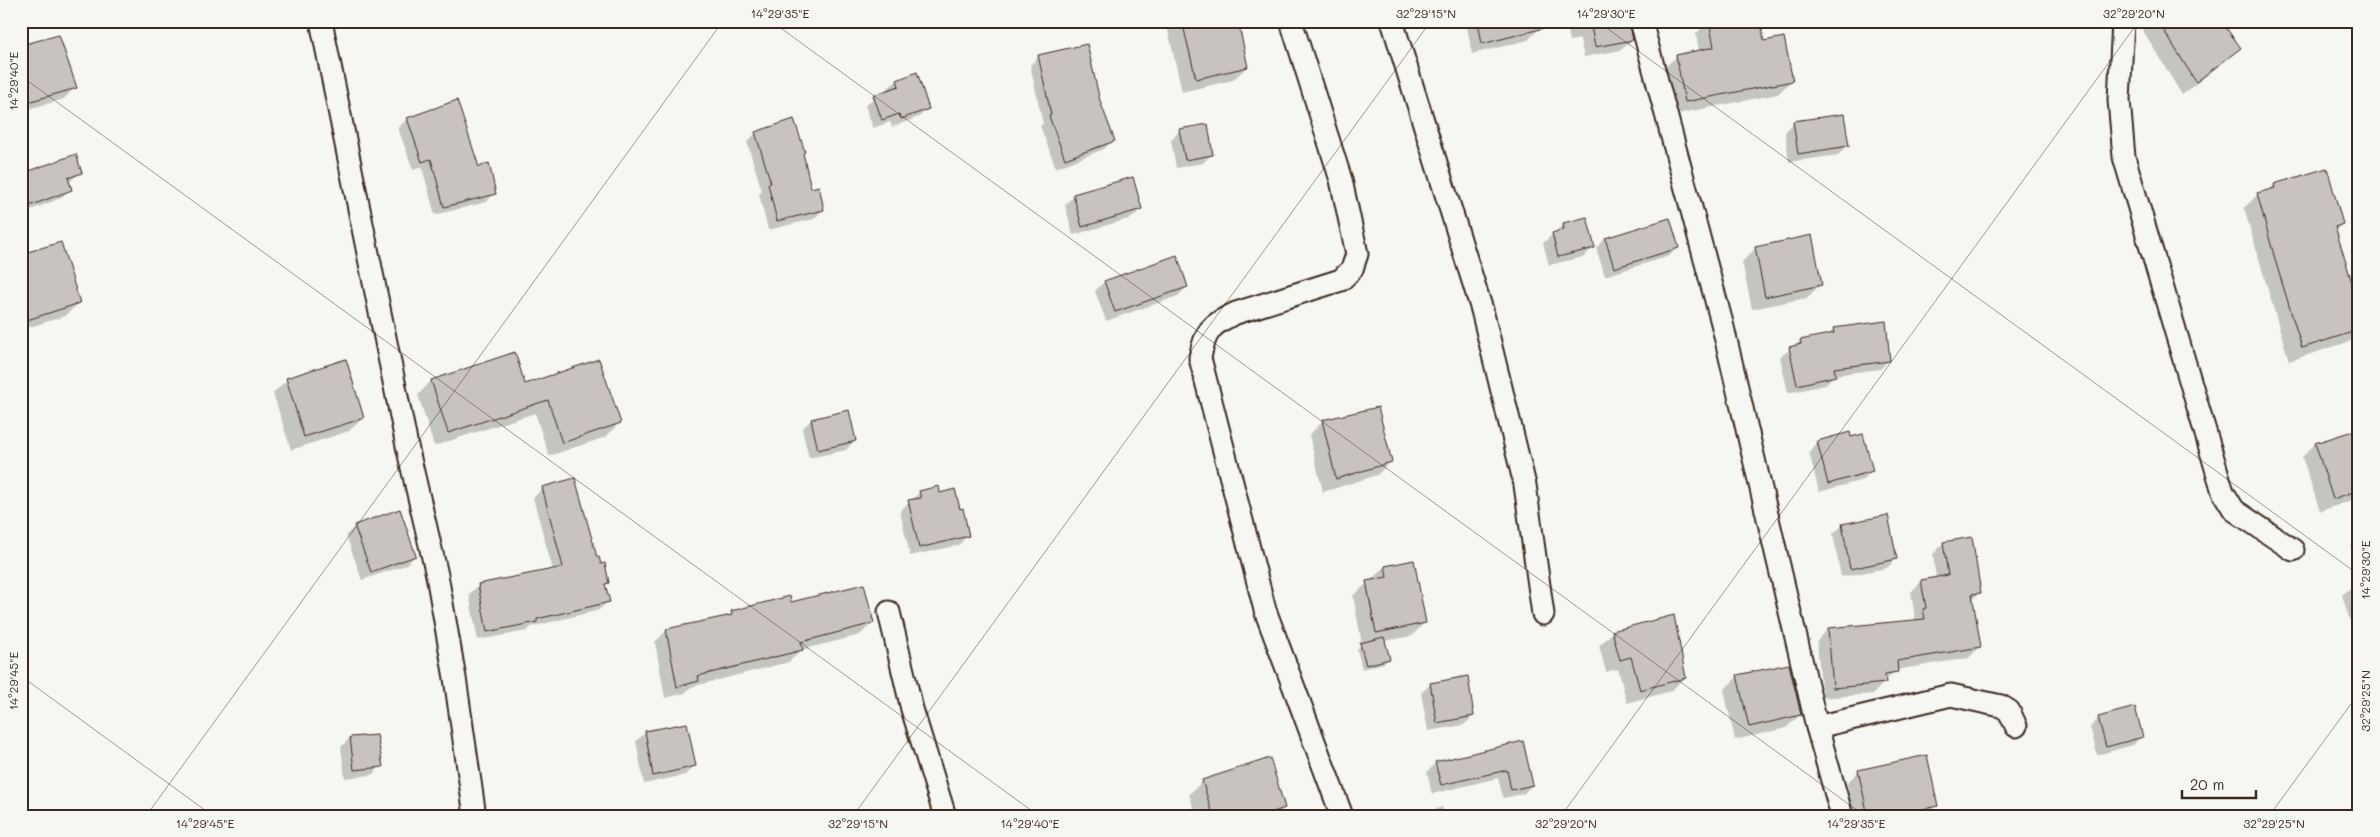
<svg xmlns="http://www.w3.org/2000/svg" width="2380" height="837" font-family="Mali,sans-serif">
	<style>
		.shadow { fill: #0003 }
		.building { fill: #c8c3be; stroke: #3b2a1e }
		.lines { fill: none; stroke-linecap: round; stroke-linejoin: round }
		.minor-casing { stroke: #3b2a1e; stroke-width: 25 }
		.minor { stroke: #f6f6f2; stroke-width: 21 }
		.ticks { fill: none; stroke: #3b2a1e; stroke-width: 1; stroke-opacity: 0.45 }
		.neatline { fill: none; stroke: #3b2a1e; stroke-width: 2 }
		.ticks-label { font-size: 12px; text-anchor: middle; fill: #3b2a1e }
	</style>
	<rect width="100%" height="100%" fill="#f6f6f2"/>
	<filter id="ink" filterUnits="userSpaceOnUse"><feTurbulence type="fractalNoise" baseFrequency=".02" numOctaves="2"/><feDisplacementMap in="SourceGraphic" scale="10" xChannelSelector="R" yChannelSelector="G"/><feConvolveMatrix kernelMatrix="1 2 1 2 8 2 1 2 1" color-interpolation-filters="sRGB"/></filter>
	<g filter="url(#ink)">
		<g class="shadow">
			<path d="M1166,21H1237L1247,67L1233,80L1182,92Z"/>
			<path d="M1399,21H1417L1401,26Z"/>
			<path d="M1466,21H1537L1539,29L1528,40L1472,54Z"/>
			<path d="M1566,21H1626L1632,40L1621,50L1584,57L1580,39L1570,41Z"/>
			<path d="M1708,21H1759L1763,43L1791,81L1778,94L1672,115L1663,69L1677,56L1699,51L1696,34Z"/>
			<path d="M2142,21H2219L2239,48L2225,61L2182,95L2139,24Z"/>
			<path d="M21,47L75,87L64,99L21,111Z"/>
			<path d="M1039,56L1099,101L1113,140L1104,149L1056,168L1040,126L1043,124L1030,65Z"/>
			<path d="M916,74L928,108L919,117L892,127L890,122L873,128L865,105L897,81Z"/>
			<path d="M407,119L478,168L495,193L486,202L435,215L422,167L413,170L398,128Z"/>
			<path d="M1794,122L1847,146L1838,155L1789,162L1785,132Z"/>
			<path d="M1180,130L1212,154L1203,163L1176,168L1171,140Z"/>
			<path d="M756,133L802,154L810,189L823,210L814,219L768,230L759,194L762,191L747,142Z"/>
			<path d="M2327,169L2342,224L2335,231L2359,309V333L2351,341L2289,361L2244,208L2258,194L2268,192L2274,185Z"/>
			<path d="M81,172L68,183L70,189L61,198L21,214V175Z"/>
			<path d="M1074,196L1141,209L1132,218L1073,235L1065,205Z"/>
			<path d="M1564,224L1593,248L1584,257L1549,265L1543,243Z"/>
			<path d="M1605,239L1678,247L1669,256L1605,276L1596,248Z"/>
			<path d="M1756,248L1821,284L1807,298L1752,309L1742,262Z"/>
			<path d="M21,256L79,303L65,316L21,330Z"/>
			<path d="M1104,282L1187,287L1178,296L1106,321L1095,291Z"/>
			<path d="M1834,330L1889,360L1880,369L1834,375L1825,385L1788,393L1780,357L1801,341L1828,335Z"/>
			<path d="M514,354L525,386L619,423L606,437L549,456L535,413L434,446L418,395L431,381Z"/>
			<path d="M287,380L363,418L349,431L291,450L273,393Z"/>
			<path d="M848,411L855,440L846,450L809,458L802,429L811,420Z"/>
			<path d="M1323,421L1390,462L1377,475L1323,492L1309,435Z"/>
			<path d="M2359,429V498L2320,511L2302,457L2315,444Z"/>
			<path d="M1818,442L1872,471L1863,480L1819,492L1809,452Z"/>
			<path d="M574,480L596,559L608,583L604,586L608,601L599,610L531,627L527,631L478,640L469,594L479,585L553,570L533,498L542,489Z"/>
			<path d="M920,492L939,494L968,535L959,545L910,556L900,511Z"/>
			<path d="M1843,525L1896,559L1887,568L1841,577L1833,534Z"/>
			<path d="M355,526L415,556L406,565L362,580L346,535Z"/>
			<path d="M2359,539V570L2351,546Z"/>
			<path d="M1944,543L1979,593L1972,600L1980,646L1969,658L1896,670L1873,694L1822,698L1817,641L1828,629L1912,621L1915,618L1911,592L1922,581L1936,579L1933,554Z"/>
			<path d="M1385,567L1425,622L1412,636L1384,641L1389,658L1384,663L1362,669L1357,649L1362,644L1353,596Z"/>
			<path d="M2359,581V592L2357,588H2355L2359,600V618L2350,621L2342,595Z"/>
			<path d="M790,603L872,623L860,635L801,650L789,662L691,687L685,693L665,698L655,642L667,630L728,617L732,613Z"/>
			<path d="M1613,632L1685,677L1671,691L1627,703L1618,669L1606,672L1599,646Z"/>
			<path d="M1738,676L1800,715L1786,728L1735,740L1724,690Z"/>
			<path d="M1431,684L1473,716L1464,725L1428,731L1421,693Z"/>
			<path d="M2099,718L2142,736L2133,745L2097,755L2090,727Z"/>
			<path d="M646,732L694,766L685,775L644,784L636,741Z"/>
			<path d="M350,738L381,766L372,775L345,778L341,747Z"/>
			<path d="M1522,742L1532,785L1523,794L1503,798L1498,778L1432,794L1427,772L1436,763Z"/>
			<path d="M1859,771L1936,805L1926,816H1853L1847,783Z"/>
			<path d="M1203,781L1284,808L1276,816H1266L1270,815V812L1258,816H1196L1189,794Z"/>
			<path d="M1442,807L1445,816H1414Z"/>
		</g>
		<g class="building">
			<path d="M1182,21H1238L1248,67L1196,79Z"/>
			<path d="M1478,21H1544V28L1482,44Z"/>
			<path d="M1590,21H1629L1633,40L1595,47Z"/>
			<path d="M1709,21H1761L1764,41L1784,37L1793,81L1685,102L1676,55L1714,47Z"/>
			<path d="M2158,21H2221L2241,48L2196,82Z"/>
			<path d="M59,35L77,88L21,104V45Z"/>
			<path d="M1087,44L1100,101L1115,141L1065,159L1049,116L1051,115L1038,55Z"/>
			<path d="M917,72L929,109L901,119L899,114L882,120L873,95L899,86L897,80Z"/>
			<path d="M457,100L479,167L489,163L496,194L444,207L431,159L422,162L407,118Z"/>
			<path d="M1844,114L1849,146L1798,154L1793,121Z"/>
			<path d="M794,119L805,152L803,153L811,188L819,186L824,210L777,221L768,184L771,183L755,132Z"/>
			<path d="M1208,124L1213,155L1185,160L1179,129Z"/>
			<path d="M76,154L82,173L68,178L72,190L21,209V174Z"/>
			<path d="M2327,168L2343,224L2335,227L2359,305V330L2302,348L2276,263L2257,193L2275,188L2274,184Z"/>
			<path d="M1133,177L1142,209L1082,227L1073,194Z"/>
			<path d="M1587,217L1595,248L1558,257L1552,233L1564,229L1563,223Z"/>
			<path d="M1670,218L1679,248L1614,268L1605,238Z"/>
			<path d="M1812,235L1822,285L1765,297L1755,247Z"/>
			<path d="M61,242L80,303L21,322V254Z"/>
			<path d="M1177,255L1188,287L1115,312L1104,281Z"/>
			<path d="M1886,321L1890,361L1834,368L1836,376L1797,385L1789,347L1801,344L1800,340L1834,333L1833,328Z"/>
			<path d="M515,352L525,384L599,359L621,423L562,443L548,400L448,433L431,380Z"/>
			<path d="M346,359L364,418L304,437L286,378Z"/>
			<path d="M1378,407L1392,462L1336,479L1322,420Z"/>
			<path d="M849,410L856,441L818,450L811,419Z"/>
			<path d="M2359,429V490L2333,499L2315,443Z"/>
			<path d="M1850,432L1851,437L1863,434L1873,471L1828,484L1817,441Z"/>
			<path d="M575,478L597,557H599L601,564L605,563L609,583L605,584L610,602L537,619V622L487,632L478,584L563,567L542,487Z"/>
			<path d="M939,486L940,493L955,489L960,509L963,508L969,536L919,548L908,500L921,498L919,491Z"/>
			<path d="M400,509L416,556L371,572L354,525Z"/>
			<path d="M1888,515L1897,559L1850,569L1842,524Z"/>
			<path d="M1972,537L1981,593L1972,594L1981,647L1897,661L1898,672L1885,674L1886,683L1833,688L1828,628L1925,619L1923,609L1926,608L1921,580L1948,575L1943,542Z"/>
			<path d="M1414,560L1426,623L1376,633L1366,581L1387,577L1385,566Z"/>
			<path d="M864,584L874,623L801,642L803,650L698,676L699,681L677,687L666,629L732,615L731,611L790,596L791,602Z"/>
			<path d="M1674,615L1686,678L1640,690L1631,657L1620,660L1612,631Z"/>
			<path d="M1384,637L1390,659L1366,665L1360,643Z"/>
			<path d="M1789,664L1801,715L1749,727L1737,675Z"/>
			<path d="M1468,676L1474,716L1437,723L1430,683Z"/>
			<path d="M2135,707L2143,737L2106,747L2098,717Z"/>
			<path d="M687,723L696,766L653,776L645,731Z"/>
			<path d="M377,735L383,767L354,770L350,737Z"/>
			<path d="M1523,741L1533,785L1511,790L1507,770L1441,785L1435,762Z"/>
			<path d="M1927,755L1938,806L1890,816H1868L1858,770Z"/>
			<path d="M1270,758L1285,808L1262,816H1213L1202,780Z"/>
		</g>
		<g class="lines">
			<defs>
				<g id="minor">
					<path d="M321,21L407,446L437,575L455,678L475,816"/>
					<path d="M1291,21L1341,180L1357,254L1352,269L1341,280L1236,313C1211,324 1205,331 1200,358L1265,610L1342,816"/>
					<path d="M1392,21L1482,310L1525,485L1543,614"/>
					<path d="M1641,21L1722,323L1817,727L1842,816"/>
					<path d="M2123,21L2119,100L2124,157L2223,492L2234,510L2293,550"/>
					<path d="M889,612L912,709L945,816"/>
					<path d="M1817,727L1951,695L2001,706L2009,711L2016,726"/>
				</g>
			</defs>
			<use href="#minor" class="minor-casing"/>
			<use href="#minor" class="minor"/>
		</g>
	</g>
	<path class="ticks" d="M771,21L1865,816M1597,21L2359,575M21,76L1039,816M21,676L213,816M146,816L723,21M853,816L1431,21M1561,816L2139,21M2269,816L2359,693"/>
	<rect width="2380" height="837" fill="none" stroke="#f6f6f2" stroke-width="55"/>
	<path d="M2182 790v8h74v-8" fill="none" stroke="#3b2a1e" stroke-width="2.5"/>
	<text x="2190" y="790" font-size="15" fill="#3b2a1e" stroke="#f6f6f2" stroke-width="4" paint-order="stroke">20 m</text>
	<rect x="28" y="28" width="2324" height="782" class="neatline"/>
	<g class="ticks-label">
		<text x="780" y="18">14°29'35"E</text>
		<text x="1426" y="18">32°29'15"N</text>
		<text x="1606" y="18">14°29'30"E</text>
		<text x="2134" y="18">32°29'20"N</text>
		<text transform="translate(14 81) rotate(-90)" y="4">14°29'40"E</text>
		<text transform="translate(2366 570) rotate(-90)" y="4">14°29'30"E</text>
		<text transform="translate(14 681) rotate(-90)" y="4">14°29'45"E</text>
		<text transform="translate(2366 701) rotate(-90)" y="4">32°29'25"N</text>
		<text x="205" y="828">14°29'45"E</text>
		<text x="858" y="828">32°29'15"N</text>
		<text x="1030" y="828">14°29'40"E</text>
		<text x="1566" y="828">32°29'20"N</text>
		<text x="1856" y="828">14°29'35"E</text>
		<text x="2274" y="828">32°29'25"N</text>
	</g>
</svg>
